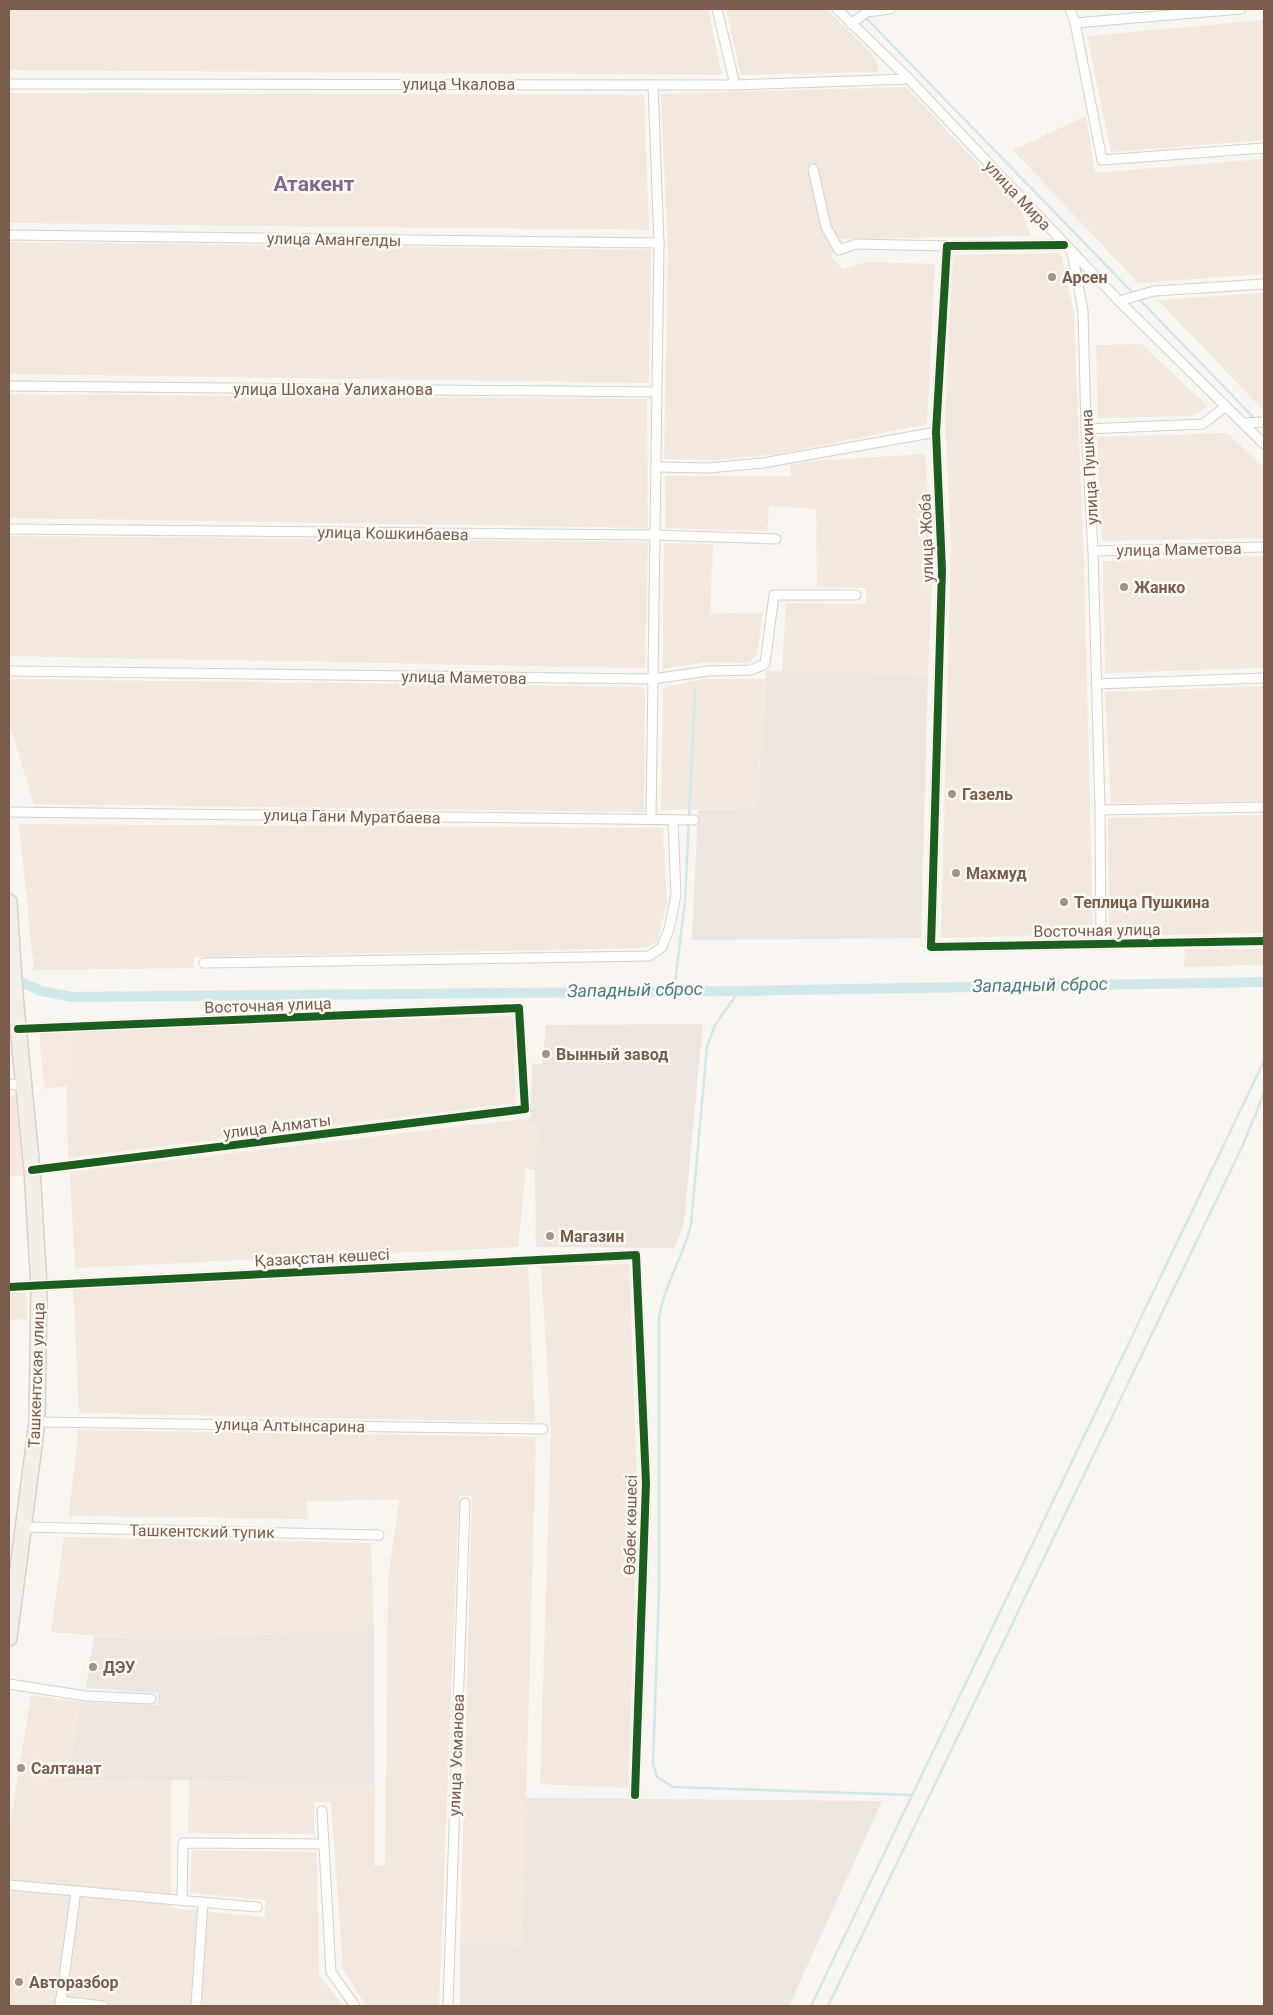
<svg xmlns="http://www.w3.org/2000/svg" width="1273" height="2015" font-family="Roboto,sans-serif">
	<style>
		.residential { fill: #f2e8de }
		.commercial { fill: #f6e8e1 }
		.industrial { fill: #ede5e0 }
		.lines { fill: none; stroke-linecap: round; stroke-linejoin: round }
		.stream { stroke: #d0e8ea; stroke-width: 2.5 }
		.canal { stroke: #d0e8ea; stroke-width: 10 }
		.street-casing { stroke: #d7d1cb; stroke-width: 11 }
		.primary-casing { stroke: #dad1cc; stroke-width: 18 }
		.street { stroke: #fefefd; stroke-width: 9 }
		.primary { stroke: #f3eee8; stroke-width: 15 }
		.cycleway-casing { stroke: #fffaf3; stroke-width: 11 }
		.cycleway { stroke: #1b5e20; stroke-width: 8 }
		.poi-dot { fill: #a69286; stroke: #fffaf3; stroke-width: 2 }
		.labels { text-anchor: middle; stroke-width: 5; stroke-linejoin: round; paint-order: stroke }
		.street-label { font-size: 16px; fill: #7a5c4d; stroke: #fffaf3 }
		.poi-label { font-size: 16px; font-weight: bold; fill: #7a5c4d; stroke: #fffaf3; text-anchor: start }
		.water-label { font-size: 18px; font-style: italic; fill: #437c86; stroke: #fffaf3 }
		.district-label { font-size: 21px; font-weight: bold; fill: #846695; stroke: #fffaf3 }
	</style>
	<rect width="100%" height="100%" fill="#f9f5f0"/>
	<g class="residential">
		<path d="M9,9H708L722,75L9,70Z"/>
		<path d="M726,9H827L876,59L879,72L741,75Z"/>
		<path d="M1264,20V140L1111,152L1087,36Z"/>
		<path d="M906,87L1021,210L1031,236L843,239L831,256L842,269L866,262L935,264L927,424L779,454L716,460L664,459L668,254L661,94Z"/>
		<path d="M9,93L644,95L649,230L9,223Z"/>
		<path d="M1086,116L1095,173L1264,159V274L1138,283L1013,150Z"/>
		<path d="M9,242L651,250L649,383L9,374Z"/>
		<path d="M1061,253L1074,314L1084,562L1093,934L941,938L951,543L945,417L953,255Z"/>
		<path d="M1264,293V410H1263L1158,300Z"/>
		<path d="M1141,344L1208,406L1192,416L1098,418L1096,345Z"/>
		<path d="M9,394L647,399L648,528L9,518Z"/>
		<path d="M1227,433L1264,468V538L1102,541L1097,437Z"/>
		<path d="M925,454L933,560L928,676L782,672L786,603L866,604V588L817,587L816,509L769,506L767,531L666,528L665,476H791L790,465L813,461Z"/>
		<path d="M9,536L648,542L645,668L9,656Z"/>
		<path d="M664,543L713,544L710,614L763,613L757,654L748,663L707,662L663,669Z"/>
		<path d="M1264,556V668L1105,673L1103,561Z"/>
		<path d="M9,679L645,687L644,812L34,804L9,722Z"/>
		<path d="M702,679H765L757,808L661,810L663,688Z"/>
		<path d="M1264,686V801L1111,803L1105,692Z"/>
		<path d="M1264,815V933L1109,936L1108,818Z"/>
		<path d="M19,824L663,828L667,904L657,942L645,948L194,957V968L34,970Z"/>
		<path d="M1185,949H1264V965L1184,967Z"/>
		<path d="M513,1016L516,1103L68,1158L65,1030Z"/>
		<path d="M531,1118L539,1132L535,1170L526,1169L518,1247L75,1268L70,1172Z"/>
		<path d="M629,1264L638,1498L628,1788L540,1784L551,1429L541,1266Z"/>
		<path d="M528,1267L535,1422L79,1413L73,1286Z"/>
		<path d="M9,1293H26L27,1319L9,1320Z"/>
		<path d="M78,1430L536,1437L522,1946L460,1942L472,1496H459L439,2006H366L343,1969L331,1802H314V1834L188,1833L189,1780L375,1786L374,1866L385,1865L388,1581L399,1500L306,1501L308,1519L69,1516Z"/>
		<path d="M64,1537L371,1543L374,1629L164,1640L51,1632Z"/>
		<path d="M31,1695L81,1702L68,1781L171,1780V1908L264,1917L266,1900L190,1893L192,1850L317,1852L319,1975L343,2006H9V1830Z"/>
	</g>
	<g class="commercial">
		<path d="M65,1030L66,1086L44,1089L39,1032Z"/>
		<path d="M19,1095L23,1176H9V1096Z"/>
	</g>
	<g class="industrial">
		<path d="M766,671L928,676L921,938L692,940L698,810L757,808Z"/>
		<path d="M703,1024L684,1222L675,1248L536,1247L535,1170L539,1132L531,1118L532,1063L542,1065L546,1025Z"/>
		<path d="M374,1629L375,1786L189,1780L68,1781L81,1702L158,1705V1693L86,1688L94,1636L164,1640Z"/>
		<path d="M526,1798L882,1801L789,2006H460V1942L522,1946Z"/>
	</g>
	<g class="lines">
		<g class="stream">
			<path d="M865,17L1134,294"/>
			<path d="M1138,298L1256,420"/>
			<path d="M674,991L685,902L695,691"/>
			<path d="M739,991L715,1025L707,1046L691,1225C683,1257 664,1285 659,1318V1591L653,1764L657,1777L673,1787L912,1795"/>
			<path d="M811,2006L1264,1061"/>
			<path d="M828,2006L1242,1147L1264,1093"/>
		</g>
		<path class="canal" d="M10,977L41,991L73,997L739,991L1264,982"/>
		<defs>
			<g id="street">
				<path d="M717,9L735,85"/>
				<path d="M837,9L909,79L1119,301L1264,444"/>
				<path d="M1070,9L1075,23L1102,160L1264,148"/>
				<path d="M1075,23L1241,9"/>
				<path d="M851,24L867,12L890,9"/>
				<path d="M9,84L735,85L909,79"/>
				<path d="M813,169L826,227L839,250L856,244L947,246"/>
				<path d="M9,235L659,243"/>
				<path d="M1064,245L947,246L936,432L942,570L931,947L1264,941"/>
				<path d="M1072,252L1083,311L1086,429L1093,551L1100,810L1101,944"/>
				<path d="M1119,301L1154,291L1264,284"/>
				<path d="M9,386L657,392"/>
				<path d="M1244,423L1264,422"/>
				<path d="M1086,429L1203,424L1226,406"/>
				<path d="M656,467L708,468L763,463L936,432"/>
				<path d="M9,529L655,535L776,539"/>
				<path d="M1093,551L1264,547"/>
				<path d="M9,671L653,679L708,671L751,670L765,664L774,595H856"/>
				<path d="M1096,684L1264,678"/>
				<path d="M1100,810L1264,807"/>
				<path d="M9,812L694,820"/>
				<path d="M651,819L659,243L653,85"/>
				<path d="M204,963L649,956L662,947L669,929L676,895L673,820"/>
				<path d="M18,1029L519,1008L525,1109L32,1170"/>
				<path d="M9,1084L23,1085"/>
				<path d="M9,1287L636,1255L646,1483L635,1795"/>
				<path d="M37,1422L543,1429"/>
				<path d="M25,1527L379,1535"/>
				<path d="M9,1684L86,1696L151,1699"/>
				<path d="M322,1811L331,1972L355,2006"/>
				<path d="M9,1885L257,1907"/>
				<path d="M182,1900L183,1843L324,1844"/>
				<path d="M60,2001L103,2006"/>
				<path d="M60,2006L76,1891"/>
				<path d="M196,2006L203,1902"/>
				<path d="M448,2006L465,1503"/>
			</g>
			<path id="primary" d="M9,902L15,995L32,1170L39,1286L37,1422L9,1638"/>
		</defs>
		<use href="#street" class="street-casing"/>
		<use href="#primary" class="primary-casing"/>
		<use href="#street" class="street"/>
		<use href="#primary" class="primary"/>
		<defs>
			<g id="cycleway">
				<path d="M1064,245L947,246L936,432L942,570L931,947L1264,941"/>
				<path d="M18,1029L519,1008L525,1109L32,1170"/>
				<path d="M9,1287L636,1255L646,1483L635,1795"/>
			</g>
		</defs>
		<use href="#cycleway" class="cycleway-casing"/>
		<use href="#cycleway" class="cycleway"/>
	</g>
	<g class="poi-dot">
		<circle cx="1052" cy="277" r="5"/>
		<circle cx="1124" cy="587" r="5"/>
		<circle cx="952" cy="794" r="5"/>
		<circle cx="956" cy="873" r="5"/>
		<circle cx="1064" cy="902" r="5"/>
		<circle cx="546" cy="1054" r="5"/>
		<circle cx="550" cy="1236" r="5"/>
		<circle cx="93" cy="1667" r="5"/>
		<circle cx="21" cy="1768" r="5"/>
		<circle cx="19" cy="1982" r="5"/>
	</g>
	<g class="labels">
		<g class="street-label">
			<text x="459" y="90">улица Чкалова</text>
			<text transform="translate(1018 195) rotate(47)" y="6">улица Мира</text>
			<text transform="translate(334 239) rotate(1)" y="6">улица Амангелды</text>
			<text x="333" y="395">улица Шохана Уалиханова</text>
			<text transform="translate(1089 467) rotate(-93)" y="6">улица Пушкина</text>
			<text transform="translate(393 533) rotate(1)" y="6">улица Кошкинбаева</text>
			<text transform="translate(926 538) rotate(-92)" y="6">улица Жоба</text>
			<text transform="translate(1179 549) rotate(-1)" y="6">улица Маметова</text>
			<text transform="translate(464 677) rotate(1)" y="6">улица Маметова</text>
			<text transform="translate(352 816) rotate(1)" y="6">улица Гани Муратбаева</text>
			<text transform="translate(1097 930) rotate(-1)" y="6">Восточная улица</text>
			<text transform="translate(268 1005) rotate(-2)" y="6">Восточная улица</text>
			<text transform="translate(277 1126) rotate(-7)" y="6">улица Алматы</text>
			<text transform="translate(322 1257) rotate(-3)" y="6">Қазақстан көшесі</text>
			<text transform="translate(36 1375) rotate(-88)" y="6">Ташкентская улица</text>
			<text transform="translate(290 1425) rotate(1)" y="6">улица Алтынсарина</text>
			<text transform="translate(630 1525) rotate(-89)" y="6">Өзбек көшесі</text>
			<text transform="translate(202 1531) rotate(1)" y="6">Ташкентский тупик</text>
			<text transform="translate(456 1755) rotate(-88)" y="6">улица Усманова</text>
		</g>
		<g class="poi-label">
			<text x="1062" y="283">Арсен</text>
			<text x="1134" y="593">Жанко</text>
			<text x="962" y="800">Газель</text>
			<text x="966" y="879">Махмуд</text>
			<text x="1074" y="908">Теплица Пушкина</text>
			<text x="556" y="1060">Вынный завод</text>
			<text x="560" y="1242">Магазин</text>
			<text x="103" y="1673">ДЭУ</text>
			<text x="31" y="1774">Салтанат</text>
			<text x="29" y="1988">Авторазбор</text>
		</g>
		<g class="water-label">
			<text transform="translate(1040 985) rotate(-1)" y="6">Западный сброс</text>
			<text transform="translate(635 990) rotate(-1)" y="6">Западный сброс</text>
		</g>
		<g class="district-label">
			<text x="314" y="191">Атакент</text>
		</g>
	</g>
	<rect width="1273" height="2015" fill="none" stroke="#7a5c4d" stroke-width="20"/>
</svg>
